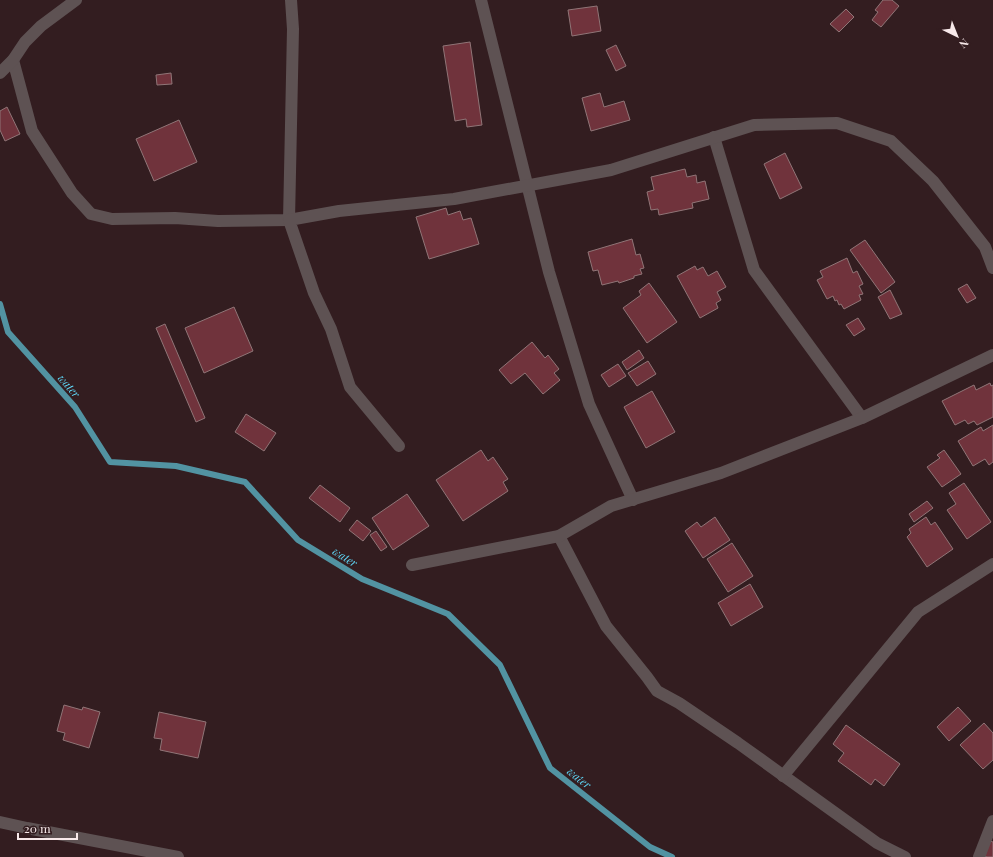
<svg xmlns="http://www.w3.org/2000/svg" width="993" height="857" font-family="'Playfair Display',serif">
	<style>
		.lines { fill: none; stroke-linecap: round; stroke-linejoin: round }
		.stream { stroke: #5293a2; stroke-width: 6 }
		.building { fill: #70333c; stroke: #907577 }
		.minor { stroke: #5e5253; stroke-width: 12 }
		.labels { text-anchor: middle; stroke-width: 3; stroke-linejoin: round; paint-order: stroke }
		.water-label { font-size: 11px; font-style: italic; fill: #5fd9f9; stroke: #331d20 }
	</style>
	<rect width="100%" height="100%" fill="#331d20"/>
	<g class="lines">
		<path class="stream" d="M0,304L8,332L75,407L110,462L176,466L245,482L298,540L362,579L448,614L500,665L550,768L650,847L672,857"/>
	</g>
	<g class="building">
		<path d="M883,0H892L899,6L881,27L872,20L878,12L875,10Z"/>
		<path d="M597,6L601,31L572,36L568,10Z"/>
		<path d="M846,9L854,17L839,32L830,24Z"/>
		<path d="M470,42L482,125L467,127L466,119L455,121L443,46Z"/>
		<path d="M616,45L626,66L616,71L606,50Z"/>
		<path d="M171,73L172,84L157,85L156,75Z"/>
		<path d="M600,93L604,107L624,101L630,120L591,131L582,98Z"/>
		<path d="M7,107L20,134L5,141L0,130V111Z"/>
		<path d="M179,120L197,162L154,181L136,139Z"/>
		<path d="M785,153L802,188L780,199L764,164Z"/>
		<path d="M685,169L687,177L696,175L697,183L705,181L709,199L692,203L693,208L659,215L658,209L651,210L647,192L654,190L651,177Z"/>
		<path d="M446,208L448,215L460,211L463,220L471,218L479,244L429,259L416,217Z"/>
		<path d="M632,239L636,255L640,254L644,268L640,269L642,274L634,276V278L619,283L618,281L602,285L598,270L593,271L588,252Z"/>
		<path d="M865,240L895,282L881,293L850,250Z"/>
		<path d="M847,258L853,273L857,271L863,284L859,286L863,294L859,295L861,300L844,309L841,304L839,305L837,300L835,301L833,296L827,299L817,280L823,277L820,271Z"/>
		<path d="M695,266L697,270L703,267L708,276L717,271L726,287L717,292L721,300L716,303L718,308L700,318L677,276Z"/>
		<path d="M649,283L677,322L647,343L623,308L641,295L639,291Z"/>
		<path d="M967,284L976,298L967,303L958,289Z"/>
		<path d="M890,290L902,314L890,319L878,297Z"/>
		<path d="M234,307L253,351L204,373L185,328Z"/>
		<path d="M858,318L865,329L854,336L846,325Z"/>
		<path d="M165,324L205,418L196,422L156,328Z"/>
		<path d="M532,342L545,358L548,355L559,369L554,373L560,380L543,394L525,373L511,384L499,370Z"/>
		<path d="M639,350L644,358L627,370L622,362Z"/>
		<path d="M648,361L656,374L637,386L628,373Z"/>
		<path d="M618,364L626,376L609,387L601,375Z"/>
		<path d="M990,383L991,386L993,385V417L977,425L974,421L968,424L965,420L955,425L942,401L974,385L976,390Z"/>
		<path d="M652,391L675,432L646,448L624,407Z"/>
		<path d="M246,414L276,433L264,451L235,432Z"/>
		<path d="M993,425V462L989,465L985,459L973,466L958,441L981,427L983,431Z"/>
		<path d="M481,450L488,461L493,457L508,479L503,482L508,491L463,521L436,480Z"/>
		<path d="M944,450L961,474L942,487L927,467L940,458L937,455Z"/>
		<path d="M964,483L991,522L967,539L947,510L956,504L949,493Z"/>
		<path d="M320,485L350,508L340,522L309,498Z"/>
		<path d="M407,494L429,526L393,550L372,518Z"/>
		<path d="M927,501L933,508L914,522L909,514Z"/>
		<path d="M715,517L730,540L703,558L685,531L697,522L701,527Z"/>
		<path d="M926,517L931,525L935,522L953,549L927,567L907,537L911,533L909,529Z"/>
		<path d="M357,520L371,531L363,541L349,530Z"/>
		<path d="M376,531L387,547L381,551L370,535Z"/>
		<path d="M732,543L753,576L728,592L707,559Z"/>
		<path d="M750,584L763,607L731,626L718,603Z"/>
		<path d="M64,705L82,710L83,707L100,712L89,748L63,740L65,733L57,731Z"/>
		<path d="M958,707L971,721L949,741L937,727Z"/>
		<path d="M159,712L206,722L198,758L160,750L162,739L154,738Z"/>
		<path d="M984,723L993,733V760L983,769L960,745Z"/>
		<path d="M846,725L900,764L884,786L875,779L871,785L838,761L844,753L833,744Z"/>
		<path d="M990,841L993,842V857H987L984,856Z"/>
	</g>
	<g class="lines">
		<g class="minor">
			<path d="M481,0L549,272L589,404L633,500"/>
			<path d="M13,60L32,131L72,193L91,214L112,219L175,218L218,221L289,220L293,29L291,0"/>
			<path d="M0,73L13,60L25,42L41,26L76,0"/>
			<path d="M714,137L754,270L862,418"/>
			<path d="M399,446L350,387L331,329L314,293L289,220L339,211L454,199L611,170L754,125L837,123L891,141L933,181L985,247L993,268"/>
			<path d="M559,536L606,626L647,677L657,691L679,703L738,743L877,843L905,857"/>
			<path d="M412,565L559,536L611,506L721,473L862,418L993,355"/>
			<path d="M783,776L918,612L993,564"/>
			<path d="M0,822L27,828L178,857"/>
			<path d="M979,857L993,821"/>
		</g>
	</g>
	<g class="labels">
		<g class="water-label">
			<text transform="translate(69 386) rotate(49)" y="4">water</text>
			<text transform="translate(345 557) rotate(32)" y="4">water</text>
			<text transform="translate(579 778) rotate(38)" y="4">water</text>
		</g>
	</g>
	<g transform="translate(957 36) rotate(137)" stroke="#331d20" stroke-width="3" paint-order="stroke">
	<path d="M0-3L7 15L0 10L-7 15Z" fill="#f8e9ea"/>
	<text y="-6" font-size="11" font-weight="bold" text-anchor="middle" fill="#f8e9ea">N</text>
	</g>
	<path d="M18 833v6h59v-6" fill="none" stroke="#f8e9ea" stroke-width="2"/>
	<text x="24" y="833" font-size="12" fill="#f8e9ea" stroke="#331d20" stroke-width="3" paint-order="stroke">20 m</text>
</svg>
